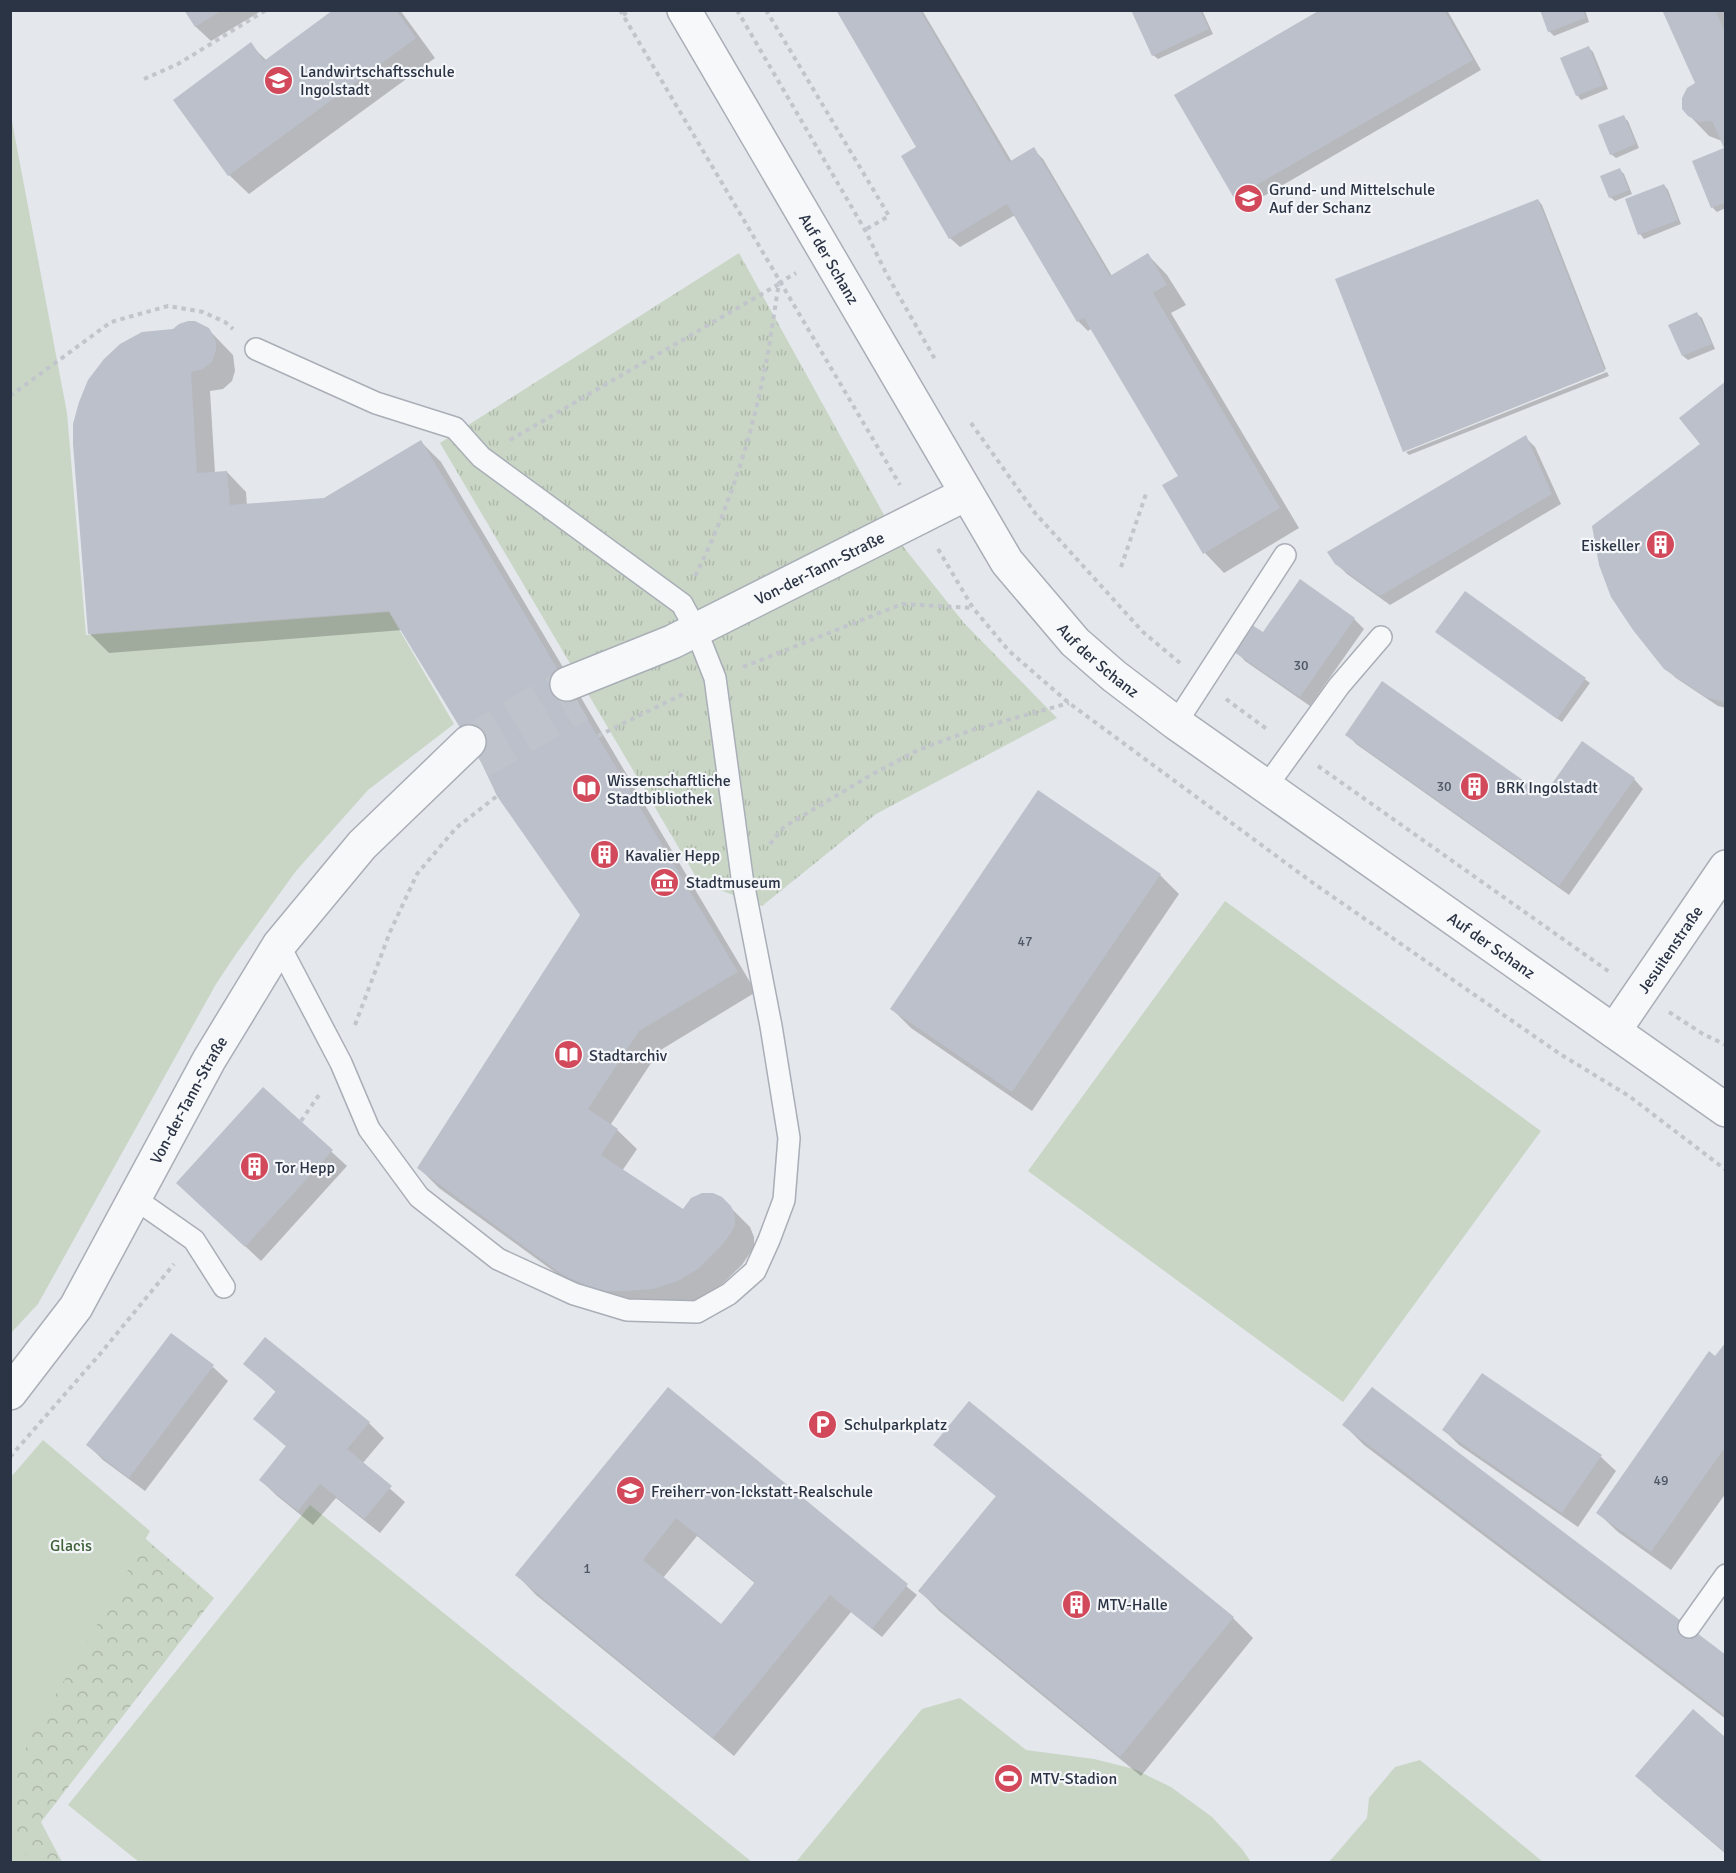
<svg xmlns="http://www.w3.org/2000/svg" width="1736" height="1873" font-family="Signika,sans-serif">
	<style>
		.grass { fill: url(#grass-tufts) }
		.forest { fill: url(#forest-crowns) }
		.green { fill: #c9d6c5 }
		.shadow { fill: #0003; fill-rule: evenodd }
		.building { fill: #bbc0ca; fill-rule: evenodd }
		.lines { fill: none; stroke-linecap: round; stroke-linejoin: round }
		.tertiary-tunnel { stroke: #bfc3cb; stroke-width: 33; stroke-dasharray: 33 16; stroke-linecap: butt }
		.service-casing { stroke: #a9aeb7; stroke-width: 24 }
		.minor-casing { stroke: #a9aeb7; stroke-width: 36 }
		.tertiary-casing { stroke: #a9aeb7; stroke-width: 36 }
		.path { stroke: #c2c5cb; stroke-width: 4; stroke-dasharray: 4.5 4.5; stroke-linecap: butt }
		.service { stroke: #f7f8fa; stroke-width: 21 }
		.minor { stroke: #f7f8fa; stroke-width: 33 }
		.tertiary { stroke: #f7f8fa; stroke-width: 33 }
		.labels { text-anchor: middle; stroke-width: 4.5; stroke-linejoin: round; paint-order: stroke }
		.number-label { font-size: 14px; fill: #4f5766 }
		.poi-label { font-size: 16px; fill: #2b3445; stroke: #f4f6f9; text-anchor: start }
		.street-label { font-size: 16px; fill: #2b3445; stroke: #f4f6f9 }
		.park-label { font-size: 16px; fill: #3f6138; stroke: #f4f6f9 }
	</style>
	<defs>
		<pattern id="grass-tufts" width="24" height="20" patternUnits="userSpaceOnUse" patternTransform="scale(1.5)"><rect width="24" height="20" fill="#c9d6c5"/><path d="M3 7l-1-3M5 7V3M7 7l1-3M15 17l-1-3M17 17v-4M19 17l1-3" fill="none" stroke="#adb8ab"/></pattern>
		<pattern id="forest-crowns" width="20" height="18" patternUnits="userSpaceOnUse" patternTransform="scale(1.5)"><rect width="20" height="18" fill="#c9d6c5"/><path d="M2 6a3 3 0 1 1 6 0M12 15a3 3 0 1 1 6 0" fill="none" stroke="#adb8ab"/></pattern>
	</defs>
	<rect width="100%" height="100%" fill="#e4e7ec"/>
	<path class="grass" d="M739,253L898,540L964,623L1057,718L876,814L762,906L699,882L440,443Z"/>
	<path class="forest" d="M11,1482L139,1533L214,1598L41,1822L62,1862H11Z"/>
	<g class="green">
		<path d="M11,116L67,413L86,635L389,612L454,724L368,790L296,871L236,954L216,984L38,1304L11,1333Z"/>
		<path d="M1225,901L1541,1131L1343,1402L1028,1171Z"/>
		<path d="M43,1440L150,1531L84,1648L29,1738L15,1784L16,1846L34,1862H11V1477Z"/>
		<path d="M310,1505L752,1862H139L68,1805Z"/>
		<path d="M960,1698L1026,1750L1094,1759L1134,1769L1171,1787L1212,1817L1242,1849L1251,1862H796L922,1709Z"/>
		<path d="M1420,1760L1543,1862H1329L1367,1818L1369,1798L1395,1767Z"/>
	</g>
	<g class="shadow">
		<path d="M186,10H263L211,41L196,27Z"/>
		<path d="M335,10H400L435,58L249,194L229,175L250,44L267,61Z"/>
		<path d="M838,10H922L1012,162L1033,149L1043,159L1112,276L1148,255L1167,275L1186,305L1171,313L1299,528L1224,573L1205,553L1164,486L1180,477L1092,328L1088,331L1078,321L1015,215L960,247L950,238L918,147Z"/>
		<path d="M1133,10H1202L1213,34L1158,59L1153,55Z"/>
		<path d="M1323,10H1447L1481,70L1245,207L1235,197L1176,95Z"/>
		<path d="M1541,10H1585L1589,22L1554,36L1549,31Z"/>
		<path d="M1664,10H1726V208L1717,212L1712,207L1725,149L1722,141L1709,136L1689,115L1696,83Z"/>
		<path d="M1589,48L1593,52L1608,89L1581,100L1577,95Z"/>
		<path d="M1623,117L1628,121L1639,148L1616,158L1611,154Z"/>
		<path d="M1620,170L1624,174L1632,194L1615,201L1610,197Z"/>
		<path d="M1664,185L1668,190L1681,224L1644,239L1640,234L1627,200Z"/>
		<path d="M1538,200L1542,205L1606,369L1404,450Z"/>
		<path d="M1697,314L1702,318L1715,349L1688,360L1683,356L1670,325Z"/>
		<path d="M208,329L233,355L235,371L232,381L223,389L210,391L215,473L227,472L246,492L247,506L325,500L421,442L441,462L756,992L659,1051L611,1124L637,1149L622,1171L683,1211L721,1198L750,1227L754,1237V1246L750,1253L742,1265L718,1288L698,1300L673,1308L585,1294L439,1188L419,1168L582,914L403,630L109,653L90,634Z"/>
		<path d="M1607,372L1609,376L1409,455L1406,452Z"/>
		<path d="M1726,383V708L1718,706L1676,678L1665,668L1702,445Z"/>
		<path d="M1525,437L1535,447L1561,504L1390,605L1347,574L1336,563Z"/>
		<path d="M1465,593L1590,683L1562,722L1437,632Z"/>
		<path d="M1354,619L1364,629L1310,706L1245,661L1236,651L1264,635Z"/>
		<path d="M1347,734L1545,798L1634,779L1643,789L1569,895L1356,744Z"/>
		<path d="M1160,875L1179,894L1032,1111L911,1028L892,1009Z"/>
		<path d="M263,1089L347,1166L261,1261L193,1198Z"/>
		<path d="M1726,1344V1493L1671,1570L1618,1532L1598,1513Z"/>
		<path d="M245,1364L369,1423L384,1438L362,1464L405,1502L380,1533L336,1498L313,1525L276,1495L261,1480L287,1447L255,1419L277,1393Z"/>
		<path d="M213,1367L228,1381L145,1491L103,1460L88,1445Z"/>
		<path d="M668,1390L917,1595L882,1637L851,1612L734,1756L536,1595L517,1575ZM697,1536L756,1584L721,1626L663,1578Z"/>
		<path d="M969,1403L1233,1618L1253,1638L1141,1776L939,1611L920,1591L997,1497L945,1454Z"/>
		<path d="M1344,1425L1726,1658V1719L1364,1445Z"/>
		<path d="M1444,1430L1601,1457L1616,1471L1578,1527L1459,1445Z"/>
		<path d="M1726,1740V1854L1652,1791Z"/>
	</g>
	<g class="building">
		<path d="M184,10H223L195,27Z"/>
		<path d="M333,10H396L416,38L228,176L173,100L251,42L264,61Z"/>
		<path d="M836,10H920L1009,162L1034,147L1110,276L1148,253L1167,285L1153,293L1280,508L1203,554L1162,485L1178,476L1084,318L1077,322L1007,204L949,239L901,156L916,147Z"/>
		<path d="M1131,10H1200L1209,29L1152,56Z"/>
		<path d="M1320,10H1444L1473,60L1234,198L1174,95Z"/>
		<path d="M1540,10H1583L1586,18L1548,32Z"/>
		<path d="M1662,10H1715L1726,34V202L1711,208L1692,161L1724,148L1712,121L1699,122L1688,116L1682,109V98L1687,88L1695,83Z"/>
		<path d="M1589,46L1604,85L1576,96L1560,58Z"/>
		<path d="M1624,115L1636,144L1610,155L1598,125Z"/>
		<path d="M1620,168L1629,190L1609,198L1600,176Z"/>
		<path d="M1664,184L1678,220L1638,235L1625,199Z"/>
		<path d="M1538,199L1605,371L1403,452L1335,279Z"/>
		<path d="M1697,312L1712,344L1682,356L1668,325Z"/>
		<path d="M188,321H195L209,328L216,341V350L212,362L203,369L191,372L197,473L227,471L230,505L324,498L421,440L738,972L639,1031L588,1109L618,1129L601,1155L683,1209L691,1198L702,1193H713L722,1197L731,1206L735,1216V1225L731,1233L722,1245L698,1269L678,1281L653,1289L627,1291H607L587,1286L563,1275L417,1168L580,915L497,796L481,762L389,611L88,634L73,444V424L79,402L88,380L104,359L120,344L142,332L173,329L179,324Z"/>
		<path d="M1726,381V703L1706,697L1664,669L1633,630L1611,597L1599,565L1592,526L1700,444L1679,418Z"/>
		<path d="M1526,435L1552,494L1380,596L1335,564L1327,552Z"/>
		<path d="M1300,579L1355,618L1300,697L1234,652L1252,625L1263,632Z"/>
		<path d="M1465,591L1586,678L1557,719L1435,632Z"/>
		<path d="M1382,681L1544,795L1582,741L1635,778L1559,886L1345,735Z"/>
		<path d="M1038,790L1161,874L1012,1092L890,1009Z"/>
		<path d="M263,1087L333,1150L245,1247L176,1183Z"/>
		<path d="M171,1333L214,1365L129,1478L86,1445Z"/>
		<path d="M265,1337L370,1422L347,1449L392,1486L364,1519L320,1484L298,1511L259,1480L286,1446L253,1419L276,1391L243,1364Z"/>
		<path d="M1726,1342V1446L1651,1552L1596,1513L1709,1351L1715,1356Z"/>
		<path d="M1482,1373L1602,1455L1562,1513L1442,1430Z"/>
		<path d="M668,1387L908,1584L872,1629L830,1595L713,1738L515,1575ZM676,1518L755,1582L721,1624L643,1560Z"/>
		<path d="M1372,1387L1726,1655V1716L1342,1425Z"/>
		<path d="M969,1401L1234,1617L1120,1757L918,1591L996,1496L933,1445Z"/>
		<path d="M1693,1709L1726,1738V1853L1635,1776Z"/>
	</g>
	<g class="lines">
		<g class="tertiary-tunnel">
			<path d="M469,742L567,684"/>
			<path d="M481,762L580,705"/>
		</g>
		<defs>
			<g id="service">
				<path d="M256,349L376,403L455,428L481,457L682,604L696,630L715,678L742,877L771,1026L789,1138L784,1200L769,1240L755,1271L729,1294L697,1312L627,1310L574,1294L498,1259L419,1197L369,1129L341,1063L279,945"/>
				<path d="M1176,723L1285,555"/>
				<path d="M1266,787L1339,686L1381,637"/>
				<path d="M134,1198L194,1240L224,1287"/>
				<path d="M1689,1627L1726,1575"/>
			</g>
			<g id="minor">
				<path id="s1" d="M1614,1031L1726,867"/>
			</g>
			<g id="tertiary">
				<path id="s2" d="M684,10L1007,562L1075,642L1114,676L1176,723L1726,1110"/>
				<path id="s3" d="M567,684L672,642L966,494"/>
				<path id="s4" d="M10,1393L76,1307L209,1060L279,945L362,845L469,742"/>
			</g>
		</defs>
		<use href="#service" class="service-casing"/>
		<use href="#minor" class="minor-casing"/>
		<use href="#tertiary" class="tertiary-casing"/>
		<g class="path">
			<path d="M620,10L900,485"/>
			<path d="M737,10L865,230L886,273L936,361"/>
			<path d="M766,10L889,216L863,231"/>
			<path d="M623,15L631,10"/>
			<path d="M144,79L178,64L266,10"/>
			<path d="M10,396L111,322L168,306L203,312L225,322L233,329"/>
			<path d="M971,423L1035,513L1143,632L1180,663"/>
			<path d="M510,440L779,284"/>
			<path d="M938,549L973,608L1009,651L1069,703L1313,883L1560,1054L1629,1096L1726,1170"/>
			<path d="M1121,567L1147,491"/>
			<path d="M695,576C725,517 747,452 761,387C769,353 773,318 779,283L796,273"/>
			<path d="M743,667L902,604L972,608"/>
			<path d="M1226,699L1268,730"/>
			<path d="M598,736L687,692"/>
			<path d="M1318,766L1611,973"/>
			<path d="M770,844L784,827L871,775L918,750L972,730L1069,703"/>
			<path d="M1669,1012L1703,1034L1726,1045"/>
			<path d="M355,1025L390,932L417,874L456,828L497,796"/>
			<path d="M301,1121L321,1092"/>
			<path d="M10,1457L100,1354L174,1264"/>
		</g>
		<use href="#service" class="service"/>
		<use href="#minor" class="minor"/>
		<use href="#tertiary" class="tertiary"/>
	</g>
	<defs>
		<symbol id="school-disc" viewBox="-11 -11 22 22"><circle r="9.5" fill="#d1495b" stroke="#f4f6f9"/><path d="M0-5L7-2L0 1L-7-2ZM-4 1L0 2.5L4 1V4Q0 6-4 4Z" fill="#fff"/></symbol>
		<symbol id="building-disc" viewBox="-11 -11 22 22"><circle r="9.5" fill="#d1495b" stroke="#f4f6f9"/><path d="M-4-6H4V6H1V3H-1V6H-4ZM-2.5-4.3h1.7v1.8h-1.7ZM.8-4.3h1.7v1.8H.8ZM-2.5-1h1.7V.8h-1.7ZM.8-1h1.7V.8H.8Z" fill="#fff"/></symbol>
		<symbol id="library-disc" viewBox="-11 -11 22 22"><circle r="9.5" fill="#d1495b" stroke="#f4f6f9"/><path d="M-6-4Q-3-5.5-.7-3.5V5Q-3 3-6 4ZM6-4Q3-5.5 .7-3.5V5Q3 3 6 4Z" fill="#fff"/></symbol>
		<symbol id="museum-disc" viewBox="-11 -11 22 22"><circle r="9.5" fill="#d1495b" stroke="#f4f6f9"/><path d="M0-6L6-3V-2H-6V-3ZM-5-1h2V3h-2ZM-1-1h2V3h-2ZM3-1h2V3H3ZM-6 4H6V6H-6Z" fill="#fff"/></symbol>
		<symbol id="parking-disc" viewBox="-11 -11 22 22"><circle r="9.5" fill="#d1495b" stroke="#f4f6f9"/><path d="M-3.5-5.5H1a3.5 3.5 0 0 1 0 7H-1V5.5H-3.5ZM-1-3.4V-.6H.8a1.4 1.4 0 0 0 0-2.8Z" fill="#fff"/></symbol>
		<symbol id="stadium-disc" viewBox="-11 -11 22 22"><circle r="9.5" fill="#d1495b" stroke="#f4f6f9"/><path d="M0-5a6.5 5 0 1 0 0 10a6.5 5 0 1 0 0-10ZM-3.5-1.8h7v3.6h-7Z" fill="#fff"/></symbol>
	</defs>
	<g fill-rule="evenodd">
		<use href="#school-disc" x="262" y="64" width="33" height="33"/>
		<use href="#school-disc" x="1232" y="182" width="33" height="33"/>
		<use href="#building-disc" x="1644" y="528" width="33" height="33"/>
		<use href="#building-disc" x="1458" y="770" width="33" height="33"/>
		<use href="#library-disc" x="570" y="772" width="33" height="33"/>
		<use href="#building-disc" x="588" y="838" width="33" height="33"/>
		<use href="#museum-disc" x="648" y="866" width="33" height="33"/>
		<use href="#library-disc" x="552" y="1038" width="33" height="33"/>
		<use href="#building-disc" x="238" y="1150" width="33" height="33"/>
		<use href="#parking-disc" x="806" y="1408" width="33" height="33"/>
		<use href="#school-disc" x="614" y="1474" width="33" height="33"/>
		<use href="#building-disc" x="1060" y="1588" width="33" height="33"/>
		<use href="#stadium-disc" x="992" y="1762" width="33" height="33"/>
	</g>
	<g class="labels">
		<g class="number-label">
			<text x="1301" y="670">30</text>
			<text x="1444" y="791">30</text>
			<text x="1025" y="946">47</text>
			<text x="1661" y="1485">49</text>
			<text x="587" y="1573">1</text>
		</g>
		<g class="poi-label">
			<text x="300" y="77">Landwirtschaftsschule<tspan x="300" dy="18">Ingolstadt</tspan></text>
			<text x="1269" y="195">Grund- und Mittelschule<tspan x="1269" dy="18">Auf der Schanz</tspan></text>
			<text x="1640" y="551" text-anchor="end">Eiskeller</text>
			<text x="607" y="786">Wissenschaftliche<tspan x="607" dy="18">Stadtbibliothek</tspan></text>
			<text x="1496" y="793">BRK Ingolstadt</text>
			<text x="625" y="861">Kavalier Hepp</text>
			<text x="686" y="888">Stadtmuseum</text>
			<text x="589" y="1061">Stadtarchiv</text>
			<text x="275" y="1173">Tor Hepp</text>
			<text x="844" y="1430">Schulparkplatz</text>
			<text x="651" y="1497">Freiherr-von-Ickstatt-Realschule</text>
			<text x="1097" y="1610">MTV-Halle</text>
			<text x="1030" y="1784">MTV-Stadion</text>
		</g>
		<g class="street-label">
			<text dy="6" stroke="none"><textPath href="#s2" startOffset="288">Auf der Schanz</textPath></text>
			<text dy="6" stroke="none"><textPath href="#s3" startOffset="278">Von-der-Tann-Straße</textPath></text>
			<text dy="6" stroke="none"><textPath href="#s2" startOffset="774">Auf der Schanz</textPath></text>
			<text dy="6" stroke="none"><textPath href="#s2" startOffset="1260">Auf der Schanz</textPath></text>
			<text dy="6" stroke="none"><textPath href="#s1" startOffset="99">Jesuitenstraße</textPath></text>
			<text dy="6" stroke="none"><textPath href="#s4" startOffset="344">Von-der-Tann-Straße</textPath></text>
		</g>
		<g class="park-label">
			<text x="71" y="1551">Glacis</text>
		</g>
	</g>
	<rect width="1736" height="1873" fill="none" stroke="#2b3445" stroke-width="24"/>
</svg>
